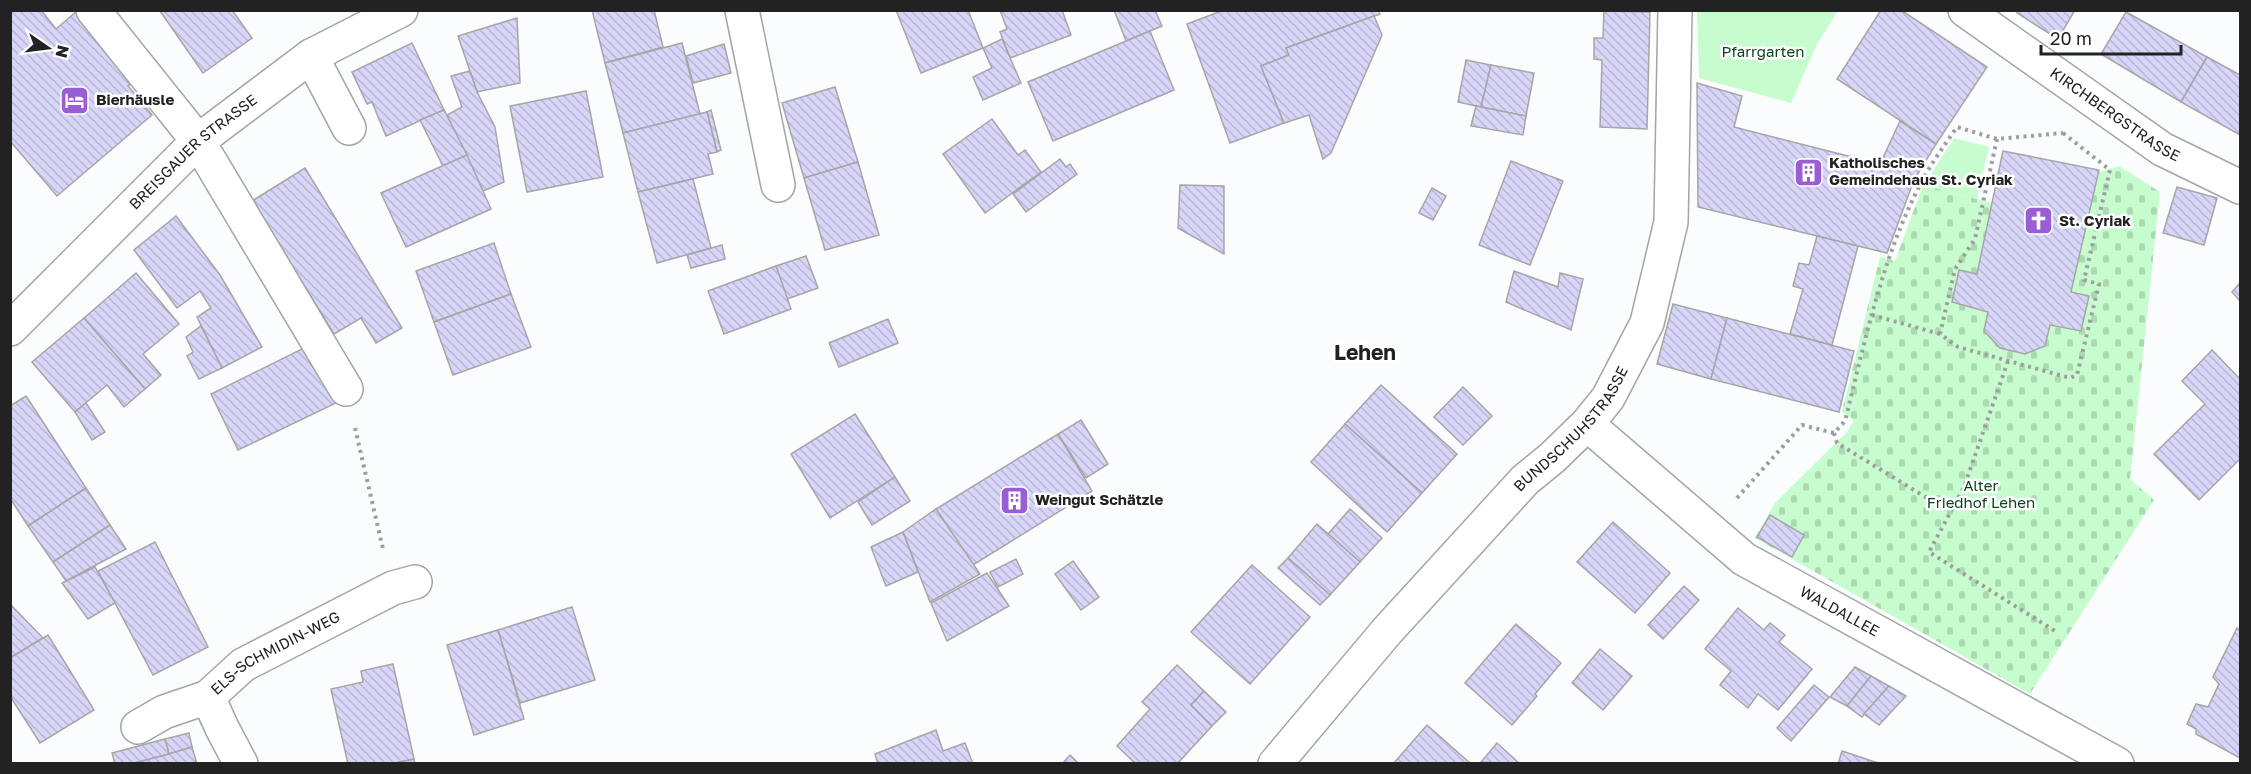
<svg xmlns="http://www.w3.org/2000/svg" width="2251" height="774" font-family="'Golos Text',sans-serif">
	<style>
		.green { fill: #c7fdce }
		.cemetery { fill: url(#cemetery-stones) }
		.building { fill: url(#building-back-hatch); stroke: #a6a6a7; stroke-width: 1.5 }
		.lines { fill: none; stroke-linecap: round; stroke-linejoin: round }
		.minor-casing { stroke: #a4a5a6; stroke-width: 36 }
		.path { stroke: #9d9e9e; stroke-width: 4; stroke-dasharray: 3 4.5; stroke-linecap: butt }
		.minor { stroke: #fff; stroke-width: 33 }
		.labels { text-anchor: middle; stroke-width: 5; stroke-linejoin: round; paint-order: stroke }
		.park-label { font-size: 15px; fill: #0c441c; stroke: #fff }
		.poi-label { font-size: 15px; font-weight: bold; fill: #222; stroke: #fff; text-anchor: start }
		.street-label { font-size: 15px; fill: #222; stroke: #fff }
		.district-label { font-size: 21px; font-weight: bold; fill: #222; stroke: #fff }
	</style>
	<defs>
		<pattern id="cemetery-stones" width="16" height="16" patternUnits="userSpaceOnUse" patternTransform="scale(1.5)"><rect width="16" height="16" fill="#c7fdce"/><path d="M2 7V4a2 2 0 0 1 4 0v3zM10 15v-3a2 2 0 0 1 4 0v3z" fill="#abd9b1"/></pattern>
		<pattern id="building-back-hatch" width="6" height="6" patternUnits="userSpaceOnUse" patternTransform="scale(1.5)"><rect width="6" height="6" fill="#d7d6f8"/><path d="M-1 5l2 2M0 0l6 6M5-1l2 2" fill="none" stroke="#b8b7d4"/></pattern>
	</defs>
	<rect width="100%" height="100%" fill="#fbfcfd"/>
	<g class="green">
		<path d="M1697,11V10L1838,11L1817,44L1791,103L1699,78Z"/>
		<path d="M1954,138L1989,147L1977,199L1924,185Z"/>
	</g>
	<path class="cemetery" d="M2119,166L2160,192L2130,479L2154,500L2030,694L1755,538L1775,503L1847,432L1854,420L1842,412L1880,257L1895,261L1923,185L1992,203L1977,274L1959,271L1952,302L1988,312L1984,331L2045,346L2050,325L2081,331L2088,296L2071,292L2099,172Z"/>
	<g class="building">
		<path d="M10,10H41L56,29L77,11L136,80L128,86L152,115L57,196L10,141Z"/>
		<path d="M232,10L252,38L203,73L160,11Z"/>
		<path d="M592,10H654L663,47L605,63Z"/>
		<path d="M896,10H968L983,48L921,73Z"/>
		<path d="M1000,10H1062L1071,35L1010,58L1000,32L1007,29Z"/>
		<path d="M1114,10H1155L1162,26L1126,41Z"/>
		<path d="M1224,10H1378L1380,14L1286,48L1289,55L1261,66L1284,123L1230,143L1187,24Z"/>
		<path d="M1881,10H1901L1987,67L1936,144L1837,79Z"/>
		<path d="M2018,10H2075L2058,39L2017,13Z"/>
		<path d="M1604,11L1650,12L1647,129L1600,127L1602,60L1594,59V38H1603Z"/>
		<path d="M2126,12L2207,57L2181,102L2101,54Z"/>
		<path d="M1374,16L1382,35L1331,153L1323,159L1309,115L1284,123L1261,66L1289,55L1286,48Z"/>
		<path d="M517,18L520,83L477,92L458,36Z"/>
		<path d="M1150,31L1174,90L1053,141L1028,82Z"/>
		<path d="M1002,39L1021,83L983,100L973,77L992,68L983,48Z"/>
		<path d="M412,43L444,110L386,136L372,102L367,104L352,72Z"/>
		<path d="M682,43L700,114L623,133L605,63Z"/>
		<path d="M724,44L731,73L693,83L686,56Z"/>
		<path d="M2207,57L2240,75V135L2181,102Z"/>
		<path d="M1466,60L1491,65L1481,107L1458,102Z"/>
		<path d="M1491,65L1534,73L1526,116L1481,107Z"/>
		<path d="M470,71L477,92L495,127L504,182L483,191L447,115L462,107L451,76Z"/>
		<path d="M1697,83L1742,96L1734,127L1880,164L1900,121L1936,144L1914,180L1887,253L1698,207Z"/>
		<path d="M835,87L858,162L804,178L782,103Z"/>
		<path d="M586,91L603,177L527,192L510,106Z"/>
		<path d="M1476,106L1526,116L1523,135L1471,126Z"/>
		<path d="M444,110L467,155L443,166L420,120Z"/>
		<path d="M711,110L721,150L717,152L707,112Z"/>
		<path d="M707,112L717,152L708,154L713,174L638,192L623,133Z"/>
		<path d="M992,119L1018,155L1025,150L1041,172L985,213L943,154Z"/>
		<path d="M2003,151L2099,170L2071,292L2089,296L2081,331L2050,325L2045,346L2025,354L2000,348L1984,331L1988,312L1952,302L1959,270L1977,274Z"/>
		<path d="M467,155L491,209L406,247L381,193Z"/>
		<path d="M1060,159L1066,167L1070,164L1077,174L1026,212L1013,194Z"/>
		<path d="M1511,161L1563,181L1530,265L1479,245Z"/>
		<path d="M858,162L879,235L825,250L804,178Z"/>
		<path d="M305,168L402,328L376,343L361,318L334,334L252,201Z"/>
		<path d="M693,179L711,248L657,263L638,192Z"/>
		<path d="M1180,185L1224,186V254L1178,228Z"/>
		<path d="M2177,187L2217,198L2204,245L2163,233Z"/>
		<path d="M1432,188L1446,196L1433,220L1419,213Z"/>
		<path d="M176,216L220,275L262,347L222,368L197,317L211,308L200,291L177,308L134,250Z"/>
		<path d="M1817,236L1858,246L1832,345L1790,334L1803,289L1793,286L1799,263L1809,265Z"/>
		<path d="M494,243L511,294L434,322L416,271Z"/>
		<path d="M722,245L725,259L691,268L687,255Z"/>
		<path d="M806,256L818,288L787,299L776,266Z"/>
		<path d="M776,266L791,309L724,334L708,291Z"/>
		<path d="M1514,271L1558,287L1560,273L1583,279L1571,330L1506,302Z"/>
		<path d="M136,273L179,324L143,354L161,375L145,389L84,318Z"/>
		<path d="M2240,283V301L2232,292Z"/>
		<path d="M511,294L531,347L453,375L434,322Z"/>
		<path d="M1673,304L1727,318L1711,379L1657,364Z"/>
		<path d="M84,318L145,389L124,407L107,385L75,412L32,362Z"/>
		<path d="M1727,318L1854,351L1839,412L1711,379Z"/>
		<path d="M888,319L898,343L839,367L829,343Z"/>
		<path d="M201,326L222,368L199,379L187,356L193,352L186,337Z"/>
		<path d="M308,346L336,403L238,450L211,394Z"/>
		<path d="M2212,350L2240,379V459L2199,500L2154,454L2205,404L2182,381Z"/>
		<path d="M1381,385L1457,454L1422,493L1345,424Z"/>
		<path d="M1463,387L1492,416L1463,445L1434,417Z"/>
		<path d="M26,396L86,488L28,526L10,498V406Z"/>
		<path d="M86,403L105,432L92,440L75,412Z"/>
		<path d="M855,414L895,477L830,518L791,454Z"/>
		<path d="M1081,420L1108,464L1086,478L1058,434Z"/>
		<path d="M1345,424L1422,493L1387,532L1311,462Z"/>
		<path d="M1058,434L1092,491L973,565L936,509Z"/>
		<path d="M895,477L910,501L872,525L858,502Z"/>
		<path d="M86,488L110,525L53,562L28,526Z"/>
		<path d="M936,509L980,574L930,602L903,532Z"/>
		<path d="M1350,509L1382,538L1360,562L1328,534Z"/>
		<path d="M1770,515L1804,535L1792,557L1757,537Z"/>
		<path d="M1613,522L1670,573L1635,613L1577,562Z"/>
		<path d="M1317,524L1360,562L1330,595L1288,558Z"/>
		<path d="M110,525L126,549L66,581L53,562Z"/>
		<path d="M903,532L918,572L886,586L871,547Z"/>
		<path d="M155,542L208,647L153,675L98,571Z"/>
		<path d="M1288,558L1330,595L1320,605L1278,568Z"/>
		<path d="M1016,559L1023,574L998,587L990,572Z"/>
		<path d="M1073,561L1099,597L1081,610L1055,574Z"/>
		<path d="M1252,565L1310,617L1250,684L1191,632Z"/>
		<path d="M95,567L115,603L88,619L62,583Z"/>
		<path d="M987,573L1009,606L947,641L931,603Z"/>
		<path d="M1684,586L1699,600L1663,639L1648,625Z"/>
		<path d="M10,604L43,638L10,658Z"/>
		<path d="M572,607L595,680L520,703L498,630Z"/>
		<path d="M1738,608L1764,630L1770,623L1785,635L1779,642L1812,669L1778,710L1758,694L1748,708L1720,685L1731,671L1705,649Z"/>
		<path d="M1516,624L1561,663L1535,694L1537,696L1512,725L1465,683Z"/>
		<path d="M2237,628L2240,631V758L2196,734V729L2187,724L2196,704L2208,707L2219,684L2213,677Z"/>
		<path d="M498,630L524,719L474,735L447,645Z"/>
		<path d="M48,635L94,710L40,743L10,696V658Z"/>
		<path d="M1600,649L1632,676L1603,710L1572,683Z"/>
		<path d="M393,664L414,759L391,764H348L331,689L363,682L361,671Z"/>
		<path d="M1177,665L1204,691L1191,705L1212,726L1177,764H1136L1117,746L1150,709L1142,702Z"/>
		<path d="M1855,667L1871,676L1847,706L1830,697Z"/>
		<path d="M1871,676L1889,686L1862,717L1847,706Z"/>
		<path d="M1814,685L1829,697L1791,741L1777,728Z"/>
		<path d="M1889,686L1906,696L1879,725L1864,714Z"/>
		<path d="M1204,691L1226,712L1212,726L1191,705Z"/>
		<path d="M1427,725L1470,763V764H1393Z"/>
		<path d="M936,730L943,751L965,743L973,764H878L875,754Z"/>
		<path d="M189,733L192,747L169,754L165,739Z"/>
		<path d="M165,739L169,754L131,764H115L112,753Z"/>
		<path d="M1497,743L1520,764L1481,762Z"/>
		<path d="M192,747L197,764H131L169,754Z"/>
		<path d="M1842,751L1881,764H1838Z"/>
		<path d="M1070,755L1079,764H1062Z"/>
		<path d="M414,759L415,764H391Z"/>
	</g>
	<g class="lines">
		<defs>
			<g id="minor">
				<path d="M93,10L198,141L346,389"/>
				<path d="M742,10L778,185"/>
				<path id="s1" d="M1965,10L2162,149L2240,187"/>
				<path d="M311,56L349,128"/>
				<path id="s2" d="M10,329L198,141L311,56L401,10"/>
				<path id="s3" d="M1587,424L1744,559L2117,764"/>
				<path d="M138,727L164,712L208,697"/>
				<path id="s4" d="M241,764L222,728L208,697L243,665L393,588L415,582"/>
				<path id="s5" d="M1275,764L1387,631L1525,480L1552,458L1587,424L1608,398L1647,323L1671,222L1675,10"/>
			</g>
		</defs>
		<use href="#minor" class="minor-casing"/>
		<g class="path">
			<path d="M1997,139L1975,239L1955,269L1940,334L1958,347L2070,378L2077,375L2099,284L2084,280L2110,170L2063,133"/>
			<path d="M1872,315L1940,334"/>
			<path d="M2008,361L1964,487L1929,552L2055,631"/>
			<path d="M355,428L383,549"/>
			<path d="M1834,433L1837,443L1950,512"/>
			<path d="M1737,498L1802,425L1834,433L1845,421C1865,341 1882,258 1920,185C1930,165 1944,146 1957,127L1997,139L2063,133L2065,129"/>
		</g>
		<use href="#minor" class="minor"/>
	</g>
	<defs>
		<symbol id="hotel-square" viewBox="-11 -11 22 22"><rect x="-9" y="-9" width="18" height="18" rx="4" fill="#995dd4" stroke="#fff"/><path d="M-6-4.5h1.5V1H6V5H4.5V3h-9V5H-6ZM-4 0a1.8 1.8 0 1 1 3.6 0ZM.5 0V-2.5h3Q6-2.5 6 0Z" fill="#fff"/></symbol>
		<symbol id="building-square" viewBox="-11 -11 22 22"><rect x="-9" y="-9" width="18" height="18" rx="4" fill="#995dd4" stroke="#fff"/><path d="M-4-6H4V6H1V3H-1V6H-4ZM-2.5-4.3h1.7v1.8h-1.7ZM.8-4.3h1.7v1.8H.8ZM-2.5-1h1.7V.8h-1.7ZM.8-1h1.7V.8H.8Z" fill="#fff"/></symbol>
		<symbol id="church-square" viewBox="-11 -11 22 22"><rect x="-9" y="-9" width="18" height="18" rx="4" fill="#995dd4" stroke="#fff"/><path d="M-1.2-6h2.4v3.5h3.3v2.4h-3.3V6h-2.4V-.1h-3.3v-2.4h3.3Z" fill="#fff"/></symbol>
	</defs>
	<g fill-rule="evenodd">
		<use href="#hotel-square" x="58" y="84" width="33" height="33"/>
		<use href="#building-square" x="1792" y="156" width="33" height="33"/>
		<use href="#church-square" x="2022" y="204" width="33" height="33"/>
		<use href="#building-square" x="998" y="484" width="33" height="33"/>
	</g>
	<g class="labels">
		<g class="park-label">
			<text x="1763" y="57">Pfarrgarten</text>
			<text x="1981" y="491">Alter<tspan x="1981" dy="17">Friedhof Lehen</tspan></text>
		</g>
		<g class="poi-label">
			<text x="96" y="105">Bierhäusle</text>
			<text x="1829" y="168">Katholisches<tspan x="1829" dy="17">Gemeindehaus St. Cyriak</tspan></text>
			<text x="2059" y="226">St. Cyriak</text>
			<text x="1035" y="505">Weingut Schätzle</text>
		</g>
		<g class="street-label">
			<text dy="5" stroke="none"><textPath href="#s1" startOffset="183">KIRCHBERGSTRASSE</textPath></text>
			<text dy="5" stroke="none"><textPath href="#s2" startOffset="255">BREISGAUER STRASSE</textPath></text>
			<text dy="5" stroke="none"><textPath href="#s5" startOffset="448">BUNDSCHUHSTRASSE</textPath></text>
			<text dy="5" stroke="none"><textPath href="#s3" startOffset="316">WALDALLEE</textPath></text>
			<text dy="5" stroke="none"><textPath href="#s4" startOffset="156">ELS-SCHMIDIN-WEG</textPath></text>
		</g>
		<g class="district-label">
			<text x="1365" y="360">Lehen</text>
		</g>
	</g>
	<rect width="2251" height="774" fill="none" stroke="#222222" stroke-width="24"/>
	<g transform="translate(48 48) rotate(104)" stroke="#ffffff" stroke-width="4.5" paint-order="stroke">
	<path d="M0-4.5L10 22L0 15L-10 22Z" fill="#222222"/>
	<text y="-9" font-size="16" font-weight="bold" text-anchor="middle" fill="#222222">N</text>
	</g>
	<path d="M2041 45v9h140v-9" fill="none" stroke="#222222" stroke-width="3"/>
	<text x="2050" y="45" font-size="18" fill="#222222" stroke="#ffffff" stroke-width="4.5" paint-order="stroke">20 m</text>
</svg>
